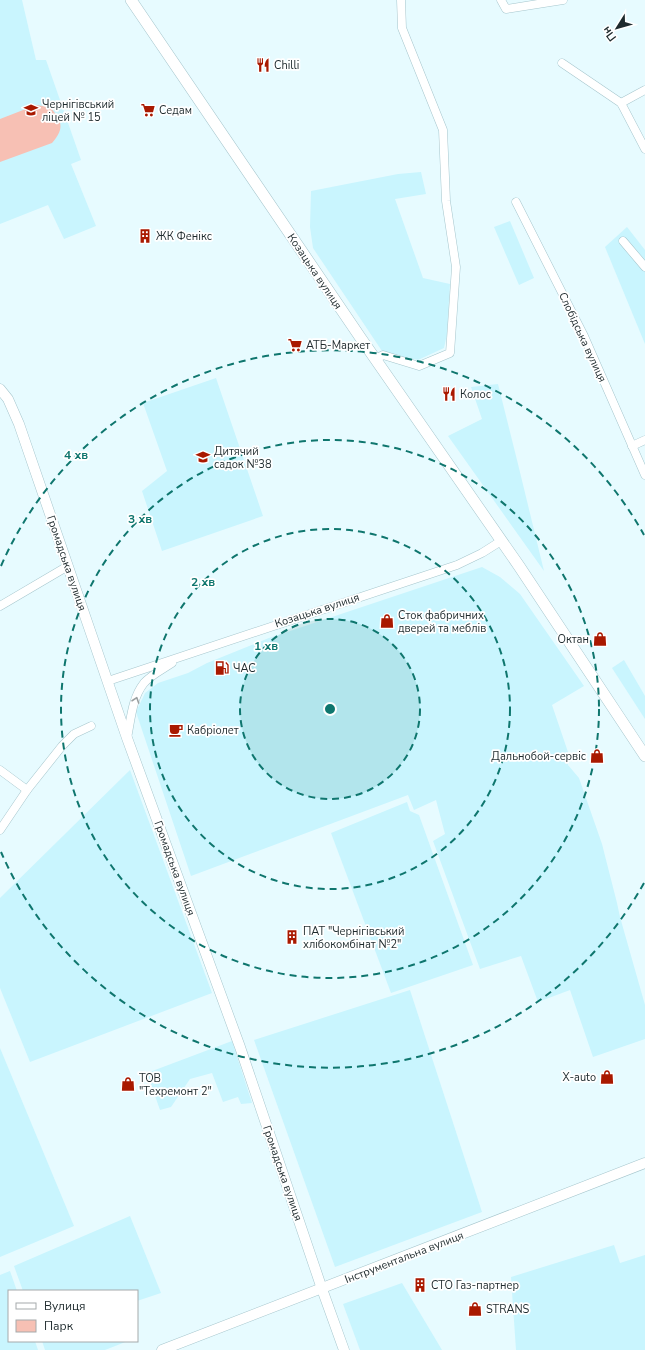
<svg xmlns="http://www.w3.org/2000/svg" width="645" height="1350" font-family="'Nunito Sans',sans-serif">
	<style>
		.built { fill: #c9f5fe }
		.green { fill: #f7c0b4 }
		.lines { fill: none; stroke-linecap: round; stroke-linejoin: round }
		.minor-casing { stroke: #a6c6cd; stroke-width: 9 }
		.tertiary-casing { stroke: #a6c6cd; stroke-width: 11 }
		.secondary-casing { stroke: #a6c6cd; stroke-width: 12 }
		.minor { stroke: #fff; stroke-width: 8 }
		.tertiary { stroke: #fff; stroke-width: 10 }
		.secondary { stroke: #fff; stroke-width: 11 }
		.oneway { stroke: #9a9fa0 }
		.ring { fill: none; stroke: #0f766e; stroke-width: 2; stroke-dasharray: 7 5 }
		.labels { text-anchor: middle; stroke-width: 3.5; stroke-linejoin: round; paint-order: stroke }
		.poi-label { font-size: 11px; fill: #1e2a2d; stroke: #fff; text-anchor: start }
		.street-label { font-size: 11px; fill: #1e2a2d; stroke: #fff }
		.centre { fill: #0f766e; stroke: #fff; stroke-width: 2 }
		.ring-label { font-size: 12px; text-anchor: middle; font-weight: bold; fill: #0f766e; stroke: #fff; stroke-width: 3.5; stroke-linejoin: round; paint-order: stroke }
	</style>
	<rect width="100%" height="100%" fill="#e7fbff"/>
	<g class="built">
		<path d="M0,0H22L36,60H46L81,160L71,164L96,226L64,239L48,205L0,224Z"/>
		<path d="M421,172L426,194L395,199L423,278L450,284L447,334L444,348L418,360L398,356L382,351L313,248L310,227L311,191L398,174Z"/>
		<path d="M510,221L534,278L519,285L494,227Z"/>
		<path d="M627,227L645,250V344L605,247Z"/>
		<path d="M216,378L263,516L162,551L142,491L167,471L143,403Z"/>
		<path d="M498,384L518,464L544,571L448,436L482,419L471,387Z"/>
		<path d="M482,567L500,577L520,594L584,686L552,705L568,752V765L579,778L602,844L617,903L620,917L645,1005V1039L593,1057L570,990L538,1002L521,956L480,969L433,841L445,834L436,800L414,810L408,795L191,876L136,712L145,693L158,683L188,673L207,663L269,638Z"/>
		<path d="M624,660L645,696V719L612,668Z"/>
		<path d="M130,770L212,993L30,1062L0,988V898Z"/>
		<path d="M407,802L410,811L419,815L473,965L391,993L331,833Z"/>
		<path d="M410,990L482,1212L335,1267L254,1040Z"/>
		<path d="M232,1041L252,1103L241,1104L238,1097L223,1102L212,1073L190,1079L171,1107L160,1110L147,1073Z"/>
		<path d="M0,1048L74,1226L0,1257Z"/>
		<path d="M130,1216L161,1293L137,1301V1291H23L14,1266Z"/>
		<path d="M614,1245L620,1263L645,1255V1350H516L511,1277Z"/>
		<path d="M10,1271L17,1291H9V1341H35L38,1350H0V1275Z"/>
		<path d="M402,1283L442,1350H360L343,1304Z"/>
		<path d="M42,1341H128L105,1350H45Z"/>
	</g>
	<path class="green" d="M36,105L50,107C62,121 65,128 52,143L0,162V119Z"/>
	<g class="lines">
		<defs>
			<g id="minor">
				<path d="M501,0L506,9L563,0"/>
				<path d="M562,63L621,103L645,149"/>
				<path d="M621,103L645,90"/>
				<path d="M516,202L584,336L645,475"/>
				<path d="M623,241L645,267"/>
				<path d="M376,359L383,355L419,366L450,353L456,267L446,201L443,130L402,28L401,0"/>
				<path d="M632,446L645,440"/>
				<path d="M0,606L68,566"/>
				<path d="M108,681L457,565L482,553L501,541"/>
				<path d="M127,738C131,719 132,698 144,683C151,675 163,669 172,663"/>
				<path d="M0,770L27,790"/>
				<path d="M0,830L27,790L62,746L74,734L91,726"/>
			</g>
			<g id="tertiary">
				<path d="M0,389L8,399L19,424L127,738L240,1047L322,1289L344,1350"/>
				<path d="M162,1350L645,1163"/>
			</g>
			<path id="secondary" d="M131,0L360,337L519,566L645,756"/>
		</defs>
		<use href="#minor" class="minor-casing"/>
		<use href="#tertiary" class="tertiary-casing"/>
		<use href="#secondary" class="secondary-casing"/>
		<use href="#minor" class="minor"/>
		<use href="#tertiary" class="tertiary"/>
		<use href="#secondary" class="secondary"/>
	</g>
	<defs><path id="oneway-chevron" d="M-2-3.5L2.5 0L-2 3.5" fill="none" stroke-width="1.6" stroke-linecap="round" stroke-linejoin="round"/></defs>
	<use class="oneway" href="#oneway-chevron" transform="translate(136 700) rotate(-71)"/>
	<circle cx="330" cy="709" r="90" fill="#0f766e" fill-opacity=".12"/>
	<g class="ring">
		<circle cx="330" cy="709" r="90"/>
		<circle cx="330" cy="709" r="180"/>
		<circle cx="330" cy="709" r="269"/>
		<path d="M644 883A359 359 0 0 1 1 852M1 566A359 359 0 0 1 644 535"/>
	</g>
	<defs>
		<symbol id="restaurant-bare" viewBox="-9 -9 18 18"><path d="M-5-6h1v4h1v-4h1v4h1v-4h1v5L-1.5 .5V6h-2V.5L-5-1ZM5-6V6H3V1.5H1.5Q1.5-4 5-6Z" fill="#a91900" stroke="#fff" stroke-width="2.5" paint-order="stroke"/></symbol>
		<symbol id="school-bare" viewBox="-9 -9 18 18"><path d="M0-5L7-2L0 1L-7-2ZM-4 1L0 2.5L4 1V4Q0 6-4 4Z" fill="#a91900" stroke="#fff" stroke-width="2.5" paint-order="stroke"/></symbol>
		<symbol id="supermarket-bare" viewBox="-9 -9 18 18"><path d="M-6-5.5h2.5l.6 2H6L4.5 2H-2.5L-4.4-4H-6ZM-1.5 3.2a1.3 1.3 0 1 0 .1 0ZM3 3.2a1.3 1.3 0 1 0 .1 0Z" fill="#a91900" stroke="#fff" stroke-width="2.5" paint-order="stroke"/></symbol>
		<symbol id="building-bare" viewBox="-9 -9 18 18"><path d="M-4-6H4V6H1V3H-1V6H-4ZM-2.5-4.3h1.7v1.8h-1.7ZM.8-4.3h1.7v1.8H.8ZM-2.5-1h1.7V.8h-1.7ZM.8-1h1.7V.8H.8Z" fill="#a91900" stroke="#fff" stroke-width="2.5" paint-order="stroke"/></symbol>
		<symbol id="shop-bare" viewBox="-9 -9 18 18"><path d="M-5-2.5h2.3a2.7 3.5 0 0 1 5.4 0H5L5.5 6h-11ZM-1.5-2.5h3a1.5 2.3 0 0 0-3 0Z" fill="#a91900" stroke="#fff" stroke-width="2.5" paint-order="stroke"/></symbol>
		<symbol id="fuel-bare" viewBox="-9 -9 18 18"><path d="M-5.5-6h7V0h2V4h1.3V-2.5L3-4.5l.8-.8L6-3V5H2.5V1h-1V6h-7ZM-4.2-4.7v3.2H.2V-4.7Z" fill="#a91900" stroke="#fff" stroke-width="2.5" paint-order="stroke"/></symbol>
		<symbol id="cafe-bare" viewBox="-9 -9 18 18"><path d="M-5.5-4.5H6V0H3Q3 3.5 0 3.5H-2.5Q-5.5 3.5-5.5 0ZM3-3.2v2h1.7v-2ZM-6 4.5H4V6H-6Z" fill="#a91900" stroke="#fff" stroke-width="2.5" paint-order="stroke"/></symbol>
	</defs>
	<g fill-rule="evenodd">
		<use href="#restaurant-bare" x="253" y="55" width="20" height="20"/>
		<use href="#school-bare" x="21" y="100" width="20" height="20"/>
		<use href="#supermarket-bare" x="138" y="100" width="20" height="20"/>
		<use href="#building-bare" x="135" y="226" width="20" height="20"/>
		<use href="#supermarket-bare" x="285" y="335" width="20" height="20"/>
		<use href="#restaurant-bare" x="439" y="384" width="20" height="20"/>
		<use href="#school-bare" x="193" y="447" width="20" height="20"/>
		<use href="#shop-bare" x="377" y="611" width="20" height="20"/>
		<use href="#shop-bare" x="590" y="629" width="20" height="20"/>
		<use href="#fuel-bare" x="212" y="658" width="20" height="20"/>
		<use href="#cafe-bare" x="166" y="720" width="20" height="20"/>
		<use href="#shop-bare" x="587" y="746" width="20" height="20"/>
		<use href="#building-bare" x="282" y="927" width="20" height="20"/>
		<use href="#shop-bare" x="597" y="1067" width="20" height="20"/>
		<use href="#shop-bare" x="118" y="1074" width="20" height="20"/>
		<use href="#building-bare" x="410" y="1275" width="20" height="20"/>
		<use href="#shop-bare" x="465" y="1299" width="20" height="20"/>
	</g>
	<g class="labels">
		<g class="poi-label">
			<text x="274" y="69">Chilli</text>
			<text x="42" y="108">Чернігівський<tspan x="42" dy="13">ліцей № 15</tspan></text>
			<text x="159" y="114">Седам</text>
			<text x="156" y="240">ЖК Фенікс</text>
			<text x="306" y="349">АТБ-Маркет</text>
			<text x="460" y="398">Колос</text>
			<text x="214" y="455">Дитячий<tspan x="214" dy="13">садок №38</tspan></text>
			<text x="398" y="619">Сток фабричних<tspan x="398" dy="13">дверей та меблів</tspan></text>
			<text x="589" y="643" text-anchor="end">Октан</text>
			<text x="233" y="672">ЧАС</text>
			<text x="187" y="734">Кабріолет</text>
			<text x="586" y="760" text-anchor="end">Дальнобой-сервіс</text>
			<text x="303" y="935">ПАТ "Чернігівський<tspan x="303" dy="13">хлібокомбінат №2"</tspan></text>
			<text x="596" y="1081" text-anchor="end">X-auto</text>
			<text x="139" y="1082">ТОВ<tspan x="139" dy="13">"Техремонт 2"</tspan></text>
			<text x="431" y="1289">СТО Газ-партнер</text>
			<text x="486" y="1313">STRANS</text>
		</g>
		<g class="street-label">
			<text transform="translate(315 271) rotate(56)" y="4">Козацька вулиця</text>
			<text transform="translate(583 337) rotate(65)" y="4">Слобідська вулиця</text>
			<text transform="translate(67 563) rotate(71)" y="4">Громадська вулиця</text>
			<text transform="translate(317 610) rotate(-18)" y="4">Козацька вулиця</text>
			<text transform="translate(175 868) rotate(70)" y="4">Громадська вулиця</text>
			<text transform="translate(283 1173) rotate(71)" y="4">Громадська вулиця</text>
			<text transform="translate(404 1257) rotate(-21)" y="4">Інструментальна вулиця</text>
		</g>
	</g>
	<circle cx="330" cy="709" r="6" class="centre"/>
	<g class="ring-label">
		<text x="76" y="459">4 хв</text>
		<text x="140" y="523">3 хв</text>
		<text x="203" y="586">2 хв</text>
		<text x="266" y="650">1 хв</text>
	</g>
	<rect x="8" y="1290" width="130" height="52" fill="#ffffff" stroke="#a5aaab"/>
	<rect x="16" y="1303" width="20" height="6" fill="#ffffff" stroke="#a5aaab"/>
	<text x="44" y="1310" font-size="12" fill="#1e2a2d">Вулиця</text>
	<rect x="16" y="1320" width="20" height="12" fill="#f7c0b4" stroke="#a5aaab"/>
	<text x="44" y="1330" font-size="12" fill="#1e2a2d">Парк</text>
	<g transform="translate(617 28) rotate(233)" stroke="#ffffff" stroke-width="3" paint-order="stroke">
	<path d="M0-3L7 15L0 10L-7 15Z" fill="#1e2a2d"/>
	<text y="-6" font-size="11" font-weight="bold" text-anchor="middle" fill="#1e2a2d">Пн</text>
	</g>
</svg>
